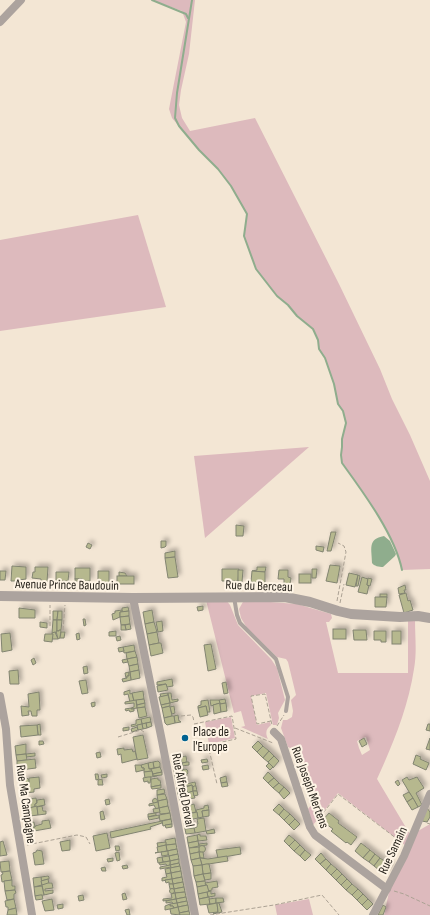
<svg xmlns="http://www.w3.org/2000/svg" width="430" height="915" font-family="'Sofia Sans Condensed',sans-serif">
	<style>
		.green { fill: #ddbabd; fill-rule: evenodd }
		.water { fill: #8fad8d }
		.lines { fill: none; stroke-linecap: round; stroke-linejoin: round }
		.stream { stroke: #8fad8d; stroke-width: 2 }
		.building { fill: #b6b88e; stroke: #828471; filter: url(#shadow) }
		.path { stroke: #aca294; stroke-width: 1; stroke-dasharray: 4 2; stroke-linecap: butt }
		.service { stroke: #aca39e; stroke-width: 4 }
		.minor { stroke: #aca39e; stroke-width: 8 }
		.tertiary { stroke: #aca39e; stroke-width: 10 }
		.poi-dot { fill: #006291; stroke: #fef4e5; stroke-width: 1.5 }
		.labels { text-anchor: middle; stroke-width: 4; stroke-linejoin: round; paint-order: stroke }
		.street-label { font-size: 13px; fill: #231f18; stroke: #fef4e5 }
		.poi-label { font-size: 13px; fill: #231f18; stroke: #fef4e5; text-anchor: start }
	</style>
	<defs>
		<filter id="shadow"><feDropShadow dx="3" dy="-3" stdDeviation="2" flood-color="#0004"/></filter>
	</defs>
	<rect width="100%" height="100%" fill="#f3e6d4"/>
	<g class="green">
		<path d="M152,0H195L189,54L181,90L179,105L182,118L190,131L255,118L339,284L380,369L392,399L410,435L430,481V569L402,570C395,535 363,492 342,463L341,455L342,447V439L346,423L343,411L338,404L334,384L325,358L319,349L318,340L313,330L297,316L288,305L277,296L256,269L244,236L247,214L231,186L218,169L199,150L172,118L169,109L186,22L182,11Z"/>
		<path d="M138,215L166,307L0,331V240Z"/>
		<path d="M309,447L205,538L194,456Z"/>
		<path d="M206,600H226L230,605L238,625L271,659L277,668L285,700L278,713L279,718L277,725H273L266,693L251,696L257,725L270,722L271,725C266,729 265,733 268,739L241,727L245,726L241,711L234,713Z"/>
		<path d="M244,600L297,604L331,614L332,618L329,622H326L338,673H408V621L415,620C415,636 417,653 414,669C408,708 393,744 377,779L411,836L406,846L338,793L313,825L308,809L313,803L295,750L288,747L281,728L283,720H287L292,717L293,711L291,700L296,695L288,662L286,659L277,657L247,628L241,618L239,609ZM366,737L370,750L362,755L359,748L357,741Z"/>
		<path d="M231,717L235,738L209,744L205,722Z"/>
		<path d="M430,824V915H384L389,892L418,831Z"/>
		<path d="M309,899L313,915H277L275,905Z"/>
	</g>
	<path class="water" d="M384,536L390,541L396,554L395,556L383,567C379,567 374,566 372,563C372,549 367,539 384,536Z"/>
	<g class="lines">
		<g class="stream">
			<path d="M152,0L186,14L188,18"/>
			<path d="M192,0L177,93L175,118L179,126L199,150L218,169L231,186L247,214L244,236L256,269L277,296L288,305L297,316L313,329L318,340L319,349L325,358L334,384L338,404L343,411L346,423L342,439V447L341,455L342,463C363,492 395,535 402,570"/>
		</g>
	</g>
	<g class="building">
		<path d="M236,525L244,526L243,536H236Z"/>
		<path d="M331,532H336L331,551H327Z"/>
		<path d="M161,541H166V546L165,547L161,548Z"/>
		<path d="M88,543L92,545L90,549L86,547Z"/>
		<path d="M316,546L324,547L323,552L316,550Z"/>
		<path d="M175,551V557L165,558V553Z"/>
		<path d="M175,557L178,577L168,578L165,558Z"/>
		<path d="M330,565L340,566L337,583L326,581Z"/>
		<path d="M12,566L26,567V579L19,580V581H11Z"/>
		<path d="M35,567H48L47,582H41V579L32,578L33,572H35Z"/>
		<path d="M257,567H266L265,572L252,571L257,570Z"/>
		<path d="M75,568H90V581H82V579H75Z"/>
		<path d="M222,569H239L238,581H222Z"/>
		<path d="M312,569H317L316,578H312Z"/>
		<path d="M238,570H243L242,582L238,581Z"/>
		<path d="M279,570H288V577L291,578L290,584H284V579H278Z"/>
		<path d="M0,571H6L5,580H0Z"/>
		<path d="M98,571H109V583L98,582Z"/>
		<path d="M252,571L265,572V583L251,582Z"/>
		<path d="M56,572H69L68,581H60V583H56Z"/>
		<path d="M119,572L125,573L127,576H119Z"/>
		<path d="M349,573L358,575L355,587L346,585Z"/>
		<rect x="299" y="574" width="12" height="9"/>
		<path d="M358,575L360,576L358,586H356Z"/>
		<rect x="117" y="576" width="17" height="8"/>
		<path d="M362,577L368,579L367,585H369L367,594L358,592Z"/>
		<path d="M368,578L372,579L370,586L367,585Z"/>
		<rect x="75" y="579" width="7" height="2"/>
		<path d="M405,585L406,590H404L405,593L399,594L398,588Z"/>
		<path d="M406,593L408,601L410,600L413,610L404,613L399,595Z"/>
		<rect x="380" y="594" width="7" height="3"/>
		<path d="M375,597H387L386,607H375Z"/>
		<path d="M203,606V610L198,611L197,607Z"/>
		<path d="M128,607L129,611L122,612V608Z"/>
		<path d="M19,608L35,610V618H19Z"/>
		<path d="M122,610V612H120V617L113,620L112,614L115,613V611Z"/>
		<path d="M152,610L154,622L145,624L143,612Z"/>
		<path d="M53,611H58L57,620H53Z"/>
		<path d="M58,611H62V620H57Z"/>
		<path d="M129,611V616L120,617V612Z"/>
		<path d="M129,616L130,624L121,625L120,617Z"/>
		<path d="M83,619H85L86,625L84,626Z"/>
		<path d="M53,620H57V631L55,633H52Z"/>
		<path d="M57,620H62L61,630L59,631H57Z"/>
		<path d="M162,621L163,631L158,632L156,622Z"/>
		<path d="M40,622L47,623V628L40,627Z"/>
		<path d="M154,622L157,632L147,634L145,624Z"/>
		<path d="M130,624L131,629L126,630L125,625Z"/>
		<path d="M121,625H125L126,630H121Z"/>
		<rect x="333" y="629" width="13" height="10"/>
		<path d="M59,630H61L60,638L58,639L56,631H59Z"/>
		<path d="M353,630H366L367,640H354Z"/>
		<path d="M116,631V636H109V632Z"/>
		<path d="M374,631H386V642H381V640H374Z"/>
		<rect x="392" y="631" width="9" height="13"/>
		<path d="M55,632L58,639H52V633Z"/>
		<path d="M61,632H65L64,638H60Z"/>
		<path d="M157,632L159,643L149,645L147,634Z"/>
		<path d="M10,633L12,650L2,652L1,634Z"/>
		<path d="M79,633L80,639L77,640L76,634Z"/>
		<path d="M45,634H53L52,642L44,641Z"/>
		<path d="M120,636L121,640L117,641L116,637Z"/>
		<path d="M159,643H161L163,653L151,656L149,645Z"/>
		<path d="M211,644L216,669L208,671L204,645Z"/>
		<path d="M134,645L135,651L124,653L123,647Z"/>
		<path d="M123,647L124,651L119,652L118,648Z"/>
		<path d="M135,651L137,657L127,659L126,653Z"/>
		<path d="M137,657L138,664L129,666L127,659Z"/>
		<path d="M34,658L36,663L33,665L31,660Z"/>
		<path d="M127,659L128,662L123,663L122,660Z"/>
		<path d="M138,664L139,670L130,672L129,666Z"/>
		<path d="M87,666L88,673L84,674L83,667Z"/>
		<path d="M18,670L19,684H10L9,671Z"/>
		<path d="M139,670L140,678L131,680L130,672Z"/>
		<path d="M129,672V676H127V678H126L125,673Z"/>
		<path d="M129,672H130L131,680L123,682L122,679L127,678V676H129Z"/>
		<path d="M172,679L173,686L167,687L166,684L157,685V682Z"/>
		<path d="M86,680L88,693L82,694L79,681Z"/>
		<path d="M226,682L228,693L224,694L222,683Z"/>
		<path d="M166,684L168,690L158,692L157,686Z"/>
		<path d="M130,690V694L132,693L134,701L130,702L128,694L124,695V692Z"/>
		<path d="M143,691L144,699L134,701L132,693Z"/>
		<path d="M39,692L40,710H37V716H32L31,711H28L29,715L22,716L21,706L29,707L28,694Z"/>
		<path d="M168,693V695L161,697L160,694Z"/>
		<path d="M168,693H171L172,700L178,699V701L170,703Z"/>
		<path d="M168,695L170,703L161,705L159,697Z"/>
		<path d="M144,699L145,703L137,705L136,700Z"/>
		<path d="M225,699L226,703L220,704L219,700Z"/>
		<path d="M136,700L137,708L131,709V708L134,707V703L125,704V702Z"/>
		<path d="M208,700L210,712H207L206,706L198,708V706L201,705V701Z"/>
		<path d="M210,700H219L220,703L211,706Z"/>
		<path d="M95,702V706L92,707L91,703Z"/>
		<path d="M145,703V707L137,708V705Z"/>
		<path d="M170,703V706L162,708L161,705Z"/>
		<path d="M220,703L221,712L214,714L213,705Z"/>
		<path d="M226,703L227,711L221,712L220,704Z"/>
		<path d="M170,706L172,716L164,718L162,708Z"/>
		<path d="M174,706L175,713L172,714L170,707Z"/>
		<path d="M206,706L208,715L200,717L198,708Z"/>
		<path d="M145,707L147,716L139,718L137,708Z"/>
		<path d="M131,708V709H134V711L130,712L129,710L126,711L125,709Z"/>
		<path d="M178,715L179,721H180L181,722L175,723L174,716Z"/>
		<path d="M172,716H174L175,723L167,725L165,723L164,718Z"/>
		<path d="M150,717L151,722L142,724L141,719Z"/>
		<path d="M141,719L142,724L132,727L131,725L136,724V720Z"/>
		<path d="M151,722L152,726L147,728L146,723Z"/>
		<path d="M146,723L147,728L143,729L142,724Z"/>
		<path d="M40,724L41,735H38L37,725Z"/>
		<path d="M142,724L143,729L138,730L137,725Z"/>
		<path d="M428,724H430V731L426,730Z"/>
		<path d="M37,725L38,735L21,737L20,726Z"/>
		<path d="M129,727V730L123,731V728Z"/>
		<path d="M137,727L138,730L132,732L131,729Z"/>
		<path d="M143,735L148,758L137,760L133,737Z"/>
		<path d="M364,738L367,744L362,747L359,741Z"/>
		<path d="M430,738V750L426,749Z"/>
		<path d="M39,741H43L44,744L39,745Z"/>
		<path d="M258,741L263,746L257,752L252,747Z"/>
		<path d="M26,744V754L16,755L15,746Z"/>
		<path d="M263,746L269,751L263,758L257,752Z"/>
		<path d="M124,748V750L132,749L133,752L135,751L137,759L122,763L121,754L118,755L117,749Z"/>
		<path d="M269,751L274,756L268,762L263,758Z"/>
		<path d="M100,752L101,757L97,758L96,753Z"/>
		<path d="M35,753V756L26,757V754Z"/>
		<path d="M26,754L27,760L17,761L16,755Z"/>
		<path d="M416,755L421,757L420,759L429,763L426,770L413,764Z"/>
		<path d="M186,756L187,762L182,763L180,757Z"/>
		<path d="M274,756L279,761L273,768L268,762Z"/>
		<path d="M180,757L182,763L173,765L172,761L174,758Z"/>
		<path d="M35,759L36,768L20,770V765H17V761Z"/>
		<path d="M207,759L208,762L202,763L201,760Z"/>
		<path d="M158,761L160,763V767L154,768L153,762Z"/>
		<path d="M153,762L154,768L149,769L148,763Z"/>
		<path d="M187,762H189V765L182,766V763Z"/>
		<path d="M148,763L149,769H151L152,771L144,772V768H142L141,765Z"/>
		<path d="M182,763L183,769L174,771L173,765Z"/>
		<path d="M269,763L273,767L270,770L266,766Z"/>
		<path d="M135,765H141L142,768H144V770L136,772Z"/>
		<path d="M208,765L209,769L203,770L202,766Z"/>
		<path d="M160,767L162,772L153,774L151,769Z"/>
		<path d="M183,769L184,775L175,777L174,771Z"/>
		<circle cx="185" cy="772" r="3"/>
		<path d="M152,771L153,776L157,775V776L145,778L144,772Z"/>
		<path d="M162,772V775L153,776V774Z"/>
		<path d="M268,772L274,778L268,783L263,778Z"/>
		<path d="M95,774H98L99,779L96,780Z"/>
		<path d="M107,774V777L102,778L101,775Z"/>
		<path d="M184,775L185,781L176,783L175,777Z"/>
		<path d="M184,775H186L188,782L177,786L176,783L185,781Z"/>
		<path d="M226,776L227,782L221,783L220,778Z"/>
		<path d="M39,777L40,788L34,789V792L26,793L25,784H29V778Z"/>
		<path d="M148,777H151L150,783H148V781L144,782L143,778Z"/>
		<path d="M407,777L409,780L417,777L424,788L416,793L422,805L418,807L402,780Z"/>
		<circle cx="26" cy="781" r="3"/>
		<path d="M158,778V780H160L161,785L151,787V779Z"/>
		<path d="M274,778L279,783L273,788L268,783Z"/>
		<path d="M102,779L103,785H98V780Z"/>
		<path d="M398,780L400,784L398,786L395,782Z"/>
		<path d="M195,782L196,786L193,787L192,785L177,788V786Z"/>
		<path d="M227,782L228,786L222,787L221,783Z"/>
		<path d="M279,783L284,787L279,793L273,788Z"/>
		<path d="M161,785V788L152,789L151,787Z"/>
		<path d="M192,785L193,791L188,793L186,787Z"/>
		<path d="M194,786H196L197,791H193V787Z"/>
		<path d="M186,787L188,793L178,794L177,788Z"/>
		<path d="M284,787L290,793L284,799L279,793Z"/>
		<path d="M164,789L165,793L157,795V790Z"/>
		<path d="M193,791L195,798L188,799L187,793Z"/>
		<path d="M193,791H197L198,795L194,796Z"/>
		<path d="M409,792L413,798L407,802L403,795Z"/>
		<path d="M187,793L188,799L180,801L178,794Z"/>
		<path d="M165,794L167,799L158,801L157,795Z"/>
		<path d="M36,798L37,803L35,804V807L29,808L27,799Z"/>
		<path d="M413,798L418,807L412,810L407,802Z"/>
		<circle cx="155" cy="801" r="2.5"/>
		<path d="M44,799L45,805L35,807V804L37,803V800Z"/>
		<path d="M109,799L110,804L106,805L105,800Z"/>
		<path d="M167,799L168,806L159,808L158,801Z"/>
		<path d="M158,802L159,808L156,809L154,805L149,806V804Z"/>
		<path d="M194,804L196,812L187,814L186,806Z"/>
		<path d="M279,804L284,809L279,815L273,810Z"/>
		<path d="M208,805L209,810L202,811L203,817L198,818L196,810L204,808V806Z"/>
		<path d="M37,806L38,815L30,816L29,808Z"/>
		<path d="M42,806L43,811H46V814L38,815L37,807Z"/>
		<path d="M168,806L170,813L160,814L159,808Z"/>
		<path d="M159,808L160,812L154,813L153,809Z"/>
		<path d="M427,808L430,812V817L427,822L422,821Z"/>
		<path d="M284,809L290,814L284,820L279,815Z"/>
		<path d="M209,810V816L203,817L202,811Z"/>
		<path d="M103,811L105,819L101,820L100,812Z"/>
		<path d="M197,812L198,818L189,820L188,814Z"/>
		<path d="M156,813V815L148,817V814Z"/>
		<path d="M170,813L171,819L160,821L159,815Z"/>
		<path d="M329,813L339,821L338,823L357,837L351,845L347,842L346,843L331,831L333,829L322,821Z"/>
		<path d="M290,814L295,819L289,825L284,820Z"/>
		<path d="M159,815V818L149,820L148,817Z"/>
		<path d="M204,818L206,831L195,833L194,828L197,827V824H198L197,819Z"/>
		<path d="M171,819L172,824L163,826L162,821Z"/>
		<path d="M295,819L300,824L294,830L289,825Z"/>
		<path d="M49,820L51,828L34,831L33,827H35V826L42,824V821Z"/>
		<path d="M162,821V823L150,827L151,829L111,838L110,832Z"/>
		<path d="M34,822L35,827H33L34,831L25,832L24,824Z"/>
		<path d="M193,822L194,828L185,829L184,823Z"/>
		<path d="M172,824V827L166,828L165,825Z"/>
		<path d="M194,828L195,833L186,834L185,829Z"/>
		<path d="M214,829L215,833L207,834L206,831Z"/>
		<path d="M107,833L110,848L96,851L93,836Z"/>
		<path d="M200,834V836H206L207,840L198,841L197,835Z"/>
		<path d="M197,835L198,841L188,843L187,837Z"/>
		<path d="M289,835L295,840L289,846L284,841Z"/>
		<path d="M175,838L176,844L166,845L165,840Z"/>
		<path d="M70,840V850L62,851L60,842Z"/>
		<path d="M295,840L300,845L294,851L289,846Z"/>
		<path d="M3,841L7,855L0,856V842Z"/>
		<path d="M198,841L199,846L189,848L188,843Z"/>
		<path d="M166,842V845L158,847L157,843Z"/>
		<path d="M207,843V845L199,846V844Z"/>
		<path d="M361,843L370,850L363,858L355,851Z"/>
		<path d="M176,844L177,849L167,851L166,845Z"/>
		<path d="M166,845L167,851L155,853L158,852L157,847Z"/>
		<path d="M300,845L305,850L300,856L294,851Z"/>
		<circle cx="202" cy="849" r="3.5"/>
		<path d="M115,846H119L120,850L116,851Z"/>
		<path d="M199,847V852L190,854L189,848Z"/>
		<path d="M240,847L241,854L218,858L216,850Z"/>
		<path d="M177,849L178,854L169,856L167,851Z"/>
		<path d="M37,850L42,851L44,864L35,865L33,853L36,852Z"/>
		<path d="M305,850L311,855L305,861L300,856Z"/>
		<path d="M370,850L375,854L369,862L363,858Z"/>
		<path d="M168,851V855L162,856L161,852Z"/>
		<path d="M119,852L120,860L117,861L115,853Z"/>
		<path d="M199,852H203L204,858H200Z"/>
		<path d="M199,852L200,858L191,860L190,854Z"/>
		<path d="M321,853L326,859L320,864L315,859Z"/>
		<path d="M178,854L179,859L170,861L169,856Z"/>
		<path d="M375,854L380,858L374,866L369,862Z"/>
		<path d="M169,856L170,861L163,862L162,857Z"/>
		<path d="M227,856L228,861L202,865L200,858L208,859Z"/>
		<path d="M162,857L163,862L158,863L157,858Z"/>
		<path d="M113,858V861L108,862L107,859Z"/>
		<path d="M200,858L202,865L193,866L191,860Z"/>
		<path d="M380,858L386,862L379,870L374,866Z"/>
		<path d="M179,859V863L170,865V861Z"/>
		<path d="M326,859L331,864L326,870L320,864Z"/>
		<path d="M9,861L10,871L1,872L0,862Z"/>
		<path d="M170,861V865L167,866L166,864L160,865L159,863Z"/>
		<path d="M386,862L391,866L385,874L379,870Z"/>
		<path d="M179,863L180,866L171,868L170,865Z"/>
		<path d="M206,864H209L211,873L203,874L202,865Z"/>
		<path d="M331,864L337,869L331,875L326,870Z"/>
		<path d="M127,865L128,868L123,869L122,866Z"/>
		<path d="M170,865L171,867L160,869V867Z"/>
		<path d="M202,865L203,874L194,876L193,866Z"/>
		<path d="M180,866L181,871L171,873L170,868Z"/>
		<path d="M105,867L106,871H102L101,868Z"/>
		<path d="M170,868L171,873L166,874L165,869Z"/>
		<path d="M337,869L342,874L336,880L331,875Z"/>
		<path d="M10,871L12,880L2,882L1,875L3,874L2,872Z"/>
		<path d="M181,871L182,877L172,879L171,873Z"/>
		<path d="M171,873L172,879L162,881V878L167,877L166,874Z"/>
		<path d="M211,873V879L205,880L203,874Z"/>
		<path d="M203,874L205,881L196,882L194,876Z"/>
		<path d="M342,874L347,879L341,885L336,880Z"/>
		<path d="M48,876L49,877V879L41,881V877Z"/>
		<path d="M41,877L42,885L34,887L33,878Z"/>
		<path d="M182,877L183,882L173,884L172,879Z"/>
		<path d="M48,879L49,884L42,885L41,881Z"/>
		<path d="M172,879L173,884H169V882L166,883L165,880Z"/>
		<path d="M347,879L352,884L346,890L341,885Z"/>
		<path d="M12,880V886H15V890L5,891L4,881Z"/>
		<path d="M205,881L206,885L197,887L196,882Z"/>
		<path d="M217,881L218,887L212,888V890L208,891L207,885H206L205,883Z"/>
		<path d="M183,882L184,887L174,889L173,884Z"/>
		<path d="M48,883H52L53,888L45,889V891L53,890V893L44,895L42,885Z"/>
		<path d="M169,884H173L174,889H170Z"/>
		<path d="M352,884L358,889L352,895L346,890Z"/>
		<path d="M207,885L209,892L198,894L197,887Z"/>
		<path d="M42,886L44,895L35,896L34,887Z"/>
		<path d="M184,887L185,892L175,893L174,889Z"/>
		<circle cx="172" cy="891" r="2.5"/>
		<path d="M358,889L363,894L357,900L352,895Z"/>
		<path d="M15,890L16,893L14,894V899L7,900L5,891Z"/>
		<path d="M211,891V894L215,893V896L208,897L207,892Z"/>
		<path d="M185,892L186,897L176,899L175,893Z"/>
		<path d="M207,892L208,897L199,899L198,894Z"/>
		<path d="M125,893L127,899L123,900L122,894Z"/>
		<path d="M175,893L176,899L163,901V899L172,898L171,894Z"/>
		<path d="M363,894L368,899L362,905L357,900Z"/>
		<path d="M40,895H42L43,899L36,900L35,896Z"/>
		<path d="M83,895L84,900L79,901L78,896Z"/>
		<path d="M186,897L187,901L177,903L176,899Z"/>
		<path d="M209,897L210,904L200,905L199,899Z"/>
		<path d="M216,898V903L210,904L209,899Z"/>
		<path d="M216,898H223L224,902L216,903Z"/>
		<path d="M14,899L16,908L8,910V907H6L5,901Z"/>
		<path d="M52,899L54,910L45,911L42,901Z"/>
		<path d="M176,899L177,903L173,904L172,902L166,903V901Z"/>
		<path d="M368,899L373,904L367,910L362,905Z"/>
		<path d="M187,901L188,905L178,907L177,903Z"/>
		<path d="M217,903L218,912L209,913L207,905Z"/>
		<path d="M217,903H219L222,912L213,914L218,912Z"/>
		<path d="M63,904V908L58,909L57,905Z"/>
		<path d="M170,904L177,903L178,907L174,908L173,906H170Z"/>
		<path d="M170,904V906H173L174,908L165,910V906Z"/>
		<path d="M188,905L189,911L179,913L178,907Z"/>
		<path d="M383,905L386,907L383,915H378Z"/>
		<path d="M178,907L180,915L171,914L170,909Z"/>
		<path d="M16,908L17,915H7L8,910Z"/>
		<path d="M129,909L130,915H127L125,910Z"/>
		<path d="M189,911L190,915H180L179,913Z"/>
	</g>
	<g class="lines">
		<g class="path">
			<path d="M337,601L346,552L344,546L338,543"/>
			<path d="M340,603L344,584"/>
			<path d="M50,626V605"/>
			<path d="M63,630L65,605"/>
			<path d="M181,716L191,715L193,717L194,722"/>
			<path d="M271,721L257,724L251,696L265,694L272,725"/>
			<path d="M194,724L232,716L236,739L208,745L217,784"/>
			<path d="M277,726L284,715"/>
			<path d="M235,728L273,743"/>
			<path d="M118,737L141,730L144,732"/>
			<path d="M316,822L338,794L401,842"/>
			<path d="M427,823L430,824"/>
			<path d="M27,845L77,835L86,837L90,844"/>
			<path d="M394,891L404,894L430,906"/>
			<path d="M210,915L274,905L322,895L339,915"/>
		</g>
		<path class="service" d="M234,597L237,615L240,623L276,659L288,697L286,711"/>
		<g class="minor">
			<path d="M0,22L21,0"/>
			<path d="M133,598L162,741L195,915"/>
			<path d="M0,696L6,729L10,785L32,915"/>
			<path d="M274,732L281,739L310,827L315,835L387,889"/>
			<path d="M373,915L404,856L430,794"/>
		</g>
		<path class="tertiary" d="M0,596L133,598L285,597L310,602L338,611L351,614L400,617L418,616L430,618"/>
	</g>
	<circle class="poi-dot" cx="185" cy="738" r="4"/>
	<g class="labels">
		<g class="street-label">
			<text transform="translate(67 584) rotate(1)" y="5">Avenue Prince Baudouin</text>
			<text transform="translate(259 585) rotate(2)" y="5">Rue du Berceau</text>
			<text transform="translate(311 787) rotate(70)" y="5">Rue Joseph Mertens</text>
			<text transform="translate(184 790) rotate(79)" y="5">Rue Alfred Derval</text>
			<text transform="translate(27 804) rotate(82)" y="5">Rue Ma Campagne</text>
			<text transform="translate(392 850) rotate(-65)" y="5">Rue Samain</text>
		</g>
		<g class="poi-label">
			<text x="193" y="736">Place de<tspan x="193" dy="15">l'Europe</tspan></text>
		</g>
	</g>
</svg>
